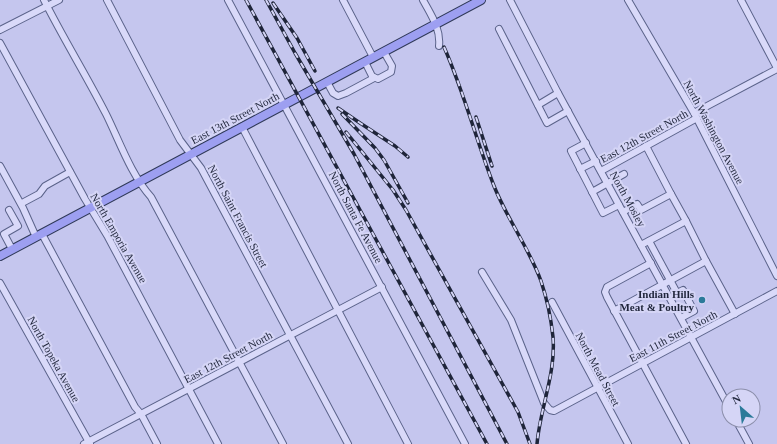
<svg xmlns="http://www.w3.org/2000/svg" width="777" height="444" font-family="Georgia,serif">
	<style>
		.lines { fill: none; stroke-linecap: round; stroke-linejoin: round }
		.minor-casing { stroke: #5b638a; stroke-width: 8 }
		.major-casing { stroke: #2f3958; stroke-width: 10 }
		.minor { stroke: #d9d9f9; stroke-width: 6 }
		.major { stroke: #9d9ff1; stroke-width: 8 }
		.rail-casing { stroke: #1f253a; stroke-width: 3.5 }
		.rail { stroke: #d5d5f6; stroke-width: 2; stroke-dasharray: 6; stroke-linecap: butt }
		.poi-dot { fill: #2b7a99; stroke: #d5d5f6; stroke-width: 1.5 }
		.labels { text-anchor: middle; stroke-width: 4; stroke-linejoin: round; paint-order: stroke }
		.street-label { font-size: 11px; fill: #1f253a; stroke: #d5d5f6 }
		.poi-label { font-size: 11px; font-weight: bold; fill: #1f253a; stroke: #d5d5f6; text-anchor: end }
	</style>
	<rect width="100%" height="100%" fill="#c5c6ee"/>
	<g class="lines">
		<defs>
			<g id="minor">
				<path d="M44,0C63,38 86,75 106,114C119,140 131,175 151,197L283,444"/>
				<path d="M107,0L180,140L201,168L348,444"/>
				<path d="M228,0L465,444"/>
				<path d="M343,0L373,57"/>
				<path d="M423,0C431,15 441,29 439,46"/>
				<path d="M510,0L558,93L729,407"/>
				<path d="M628,0L694,113L777,276"/>
				<path d="M741,0L777,68"/>
				<path d="M499,29L547,123L568,111"/>
				<path d="M0,30L59,0"/>
				<path d="M0,43L85,199L108,237L218,444"/>
				<path d="M365,62L372,76L378,79L391,72L392,66L384,52"/>
				<path d="M327,82L333,93L338,96L346,93L374,78"/>
				<path d="M538,105L558,93"/>
				<path d="M694,113L777,69"/>
				<path d="M242,127L408,444"/>
				<path d="M586,143L571,151L603,213L619,205"/>
				<path d="M646,146L671,194"/>
				<path d="M0,166L23,208L36,237"/>
				<path d="M580,169L596,161"/>
				<path d="M601,171L697,118"/>
				<path d="M592,192L624,174"/>
				<path d="M24,202L39,194L45,186L70,172"/>
				<path d="M9,210L18,226L4,234L12,249"/>
				<path d="M623,212L637,204L641,210L671,194L686,221"/>
				<path d="M42,234L135,407L141,414L157,444"/>
				<path d="M649,241L677,293"/>
				<path d="M706,261L735,314"/>
				<path d="M651,263L607,287L605,292L607,297L686,444"/>
				<path d="M482,272L511,320L544,403L550,410L554,411L777,291"/>
				<path d="M0,283L90,444"/>
				<path d="M675,294L683,290L694,311L681,318"/>
				<path d="M552,302L628,444"/>
				<path d="M614,311L706,261L686,221L641,245"/>
				<path d="M736,420L749,444"/>
				<path d="M84,444L382,287"/>
			</g>
			<path id="major" d="M0,256L481,0"/>
		</defs>
		<use href="#minor" class="minor-casing"/>
		<use href="#major" class="major-casing"/>
		<use href="#minor" class="minor"/>
		<use href="#major" class="major"/>
		<defs>
			<g id="rail">
				<path d="M246,0L487,444"/>
				<path d="M266,0L295,53L354,154L507,444"/>
				<path d="M273,3L297,38L315,71"/>
				<path d="M444,47C464,92 476,140 494,186C507,219 529,248 541,281C547,299 551,318 553,337C556,374 540,408 537,444"/>
				<path d="M338,108L360,123L395,146L408,157"/>
				<path d="M342,114L375,148L384,160L408,203"/>
				<path d="M476,117L492,166"/>
				<path d="M346,132L393,190L406,210L518,412L530,444"/>
			</g>
		</defs>
		<use href="#rail" class="rail-casing"/>
		<use href="#rail" class="rail"/>
	</g>
	<circle class="poi-dot" cx="702" cy="300" r="4"/>
	<g class="labels">
		<g class="street-label">
			<text transform="translate(235 118) rotate(-28)" y="4">East 13th Street North</text>
			<text transform="translate(714 132) rotate(62)" y="4">North Washington Avenue</text>
			<text transform="translate(644 136) rotate(-29)" y="4">East 12th Street North</text>
			<text transform="translate(628 199) rotate(61)" y="4">North Mosley</text>
			<text transform="translate(238 216) rotate(62)" y="4">North Saint Francis Street</text>
			<text transform="translate(356 217) rotate(62)" y="4">North Santa Fe Avenue</text>
			<text transform="translate(119 238) rotate(60)" y="4">North Emporia Avenue</text>
			<text transform="translate(673 336) rotate(-28)" y="4">East 11th Street North</text>
			<text transform="translate(228 357) rotate(-28)" y="4">East 12th Street North</text>
			<text transform="translate(54 359) rotate(61)" y="4">North Topeka Avenue</text>
			<text transform="translate(598 369) rotate(62)" y="4">North Mead Street</text>
		</g>
		<g class="poi-label">
			<text x="694" y="298">Indian Hills<tspan x="694" dy="13">Meat &amp; Poultry</tspan></text>
		</g>
	</g>
	<g transform="translate(741 408) rotate(332)"><circle r="19" fill="#d5d5f6" stroke="#8c8fab"/>
	<path d="M0-3L7 15L0 10L-7 15Z" fill="#2b7a99"/>
	<text y="-6" font-size="11" font-weight="bold" text-anchor="middle" fill="#1f253a">N</text>
	</g>
</svg>
